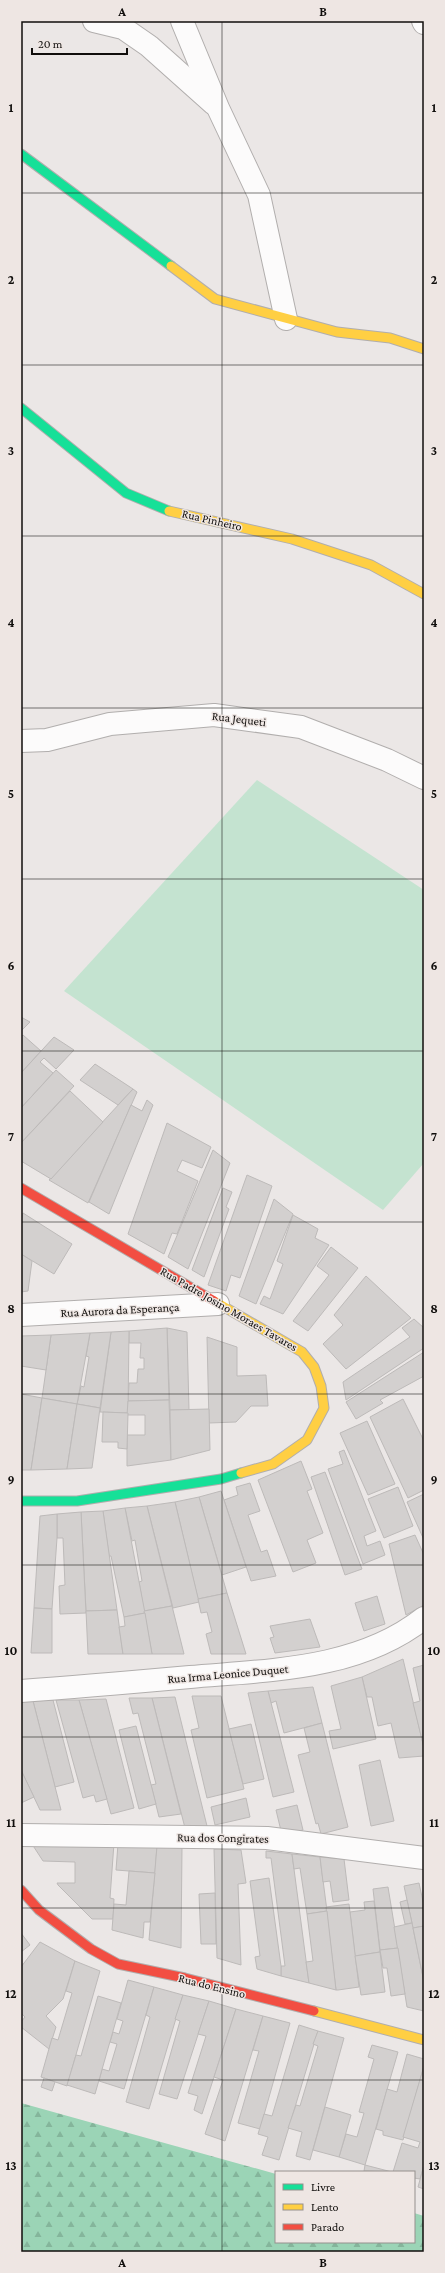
<svg xmlns="http://www.w3.org/2000/svg" width="445" height="2273" font-family="'Crimson Pro',serif">
	<style>
		.green { fill: #c4e3d0 }
		.forest { fill: url(#forest-firs) }
		.building { fill: #d3d0cf; stroke: #bdbab9 }
		.lines { fill: none; stroke-linecap: round; stroke-linejoin: round }
		.street-casing { stroke: #b1aead; stroke-width: 24 }
		.fast-casing { stroke: #b1aead; stroke-width: 11 }
		.slow-casing { stroke: #b1aead; stroke-width: 11 }
		.jam-casing { stroke: #b1aead; stroke-width: 11 }
		.street { stroke: #fcfbfb; stroke-width: 22 }
		.fast { stroke: #16e098; stroke-width: 9 }
		.slow { stroke: #ffcf43; stroke-width: 9 }
		.jam { stroke: #f24e42; stroke-width: 9 }
		.grid { fill: none; stroke: #100e0c; stroke-width: 1; stroke-opacity: 0.55 }
		.labels { text-anchor: middle; stroke-width: 3; stroke-linejoin: round; paint-order: stroke }
		.street-label { font-size: 12px; fill: #100e0c; stroke: #eee6e3 }
		.neatline { fill: none; stroke: #100e0c; stroke-width: 1.5 }
		.grid-label { font-size: 13px; text-anchor: middle; font-weight: bold; fill: #100e0c }
	</style>
	<defs>
		<pattern id="forest-firs" width="22" height="20" patternUnits="userSpaceOnUse"><rect width="22" height="20" fill="#9bd4b6"/><path d="M5 1l3.5 6h-7zM16 11l3.5 6h-7z" fill="#84b59b"/></pattern>
	</defs>
	<rect width="100%" height="100%" fill="#ebe7e6"/>
	<path class="green" d="M257,780L424,890V1163L383,1210L64,991Z"/>
	<path class="forest" d="M21,2103L276,2174V2242H414V2213L424,2216V2252H21Z"/>
	<g class="building">
		<path d="M21,1017L30,1022L21,1031Z"/>
		<path d="M23,1035L41,1051L21,1073V1037Z"/>
		<path d="M54,1037L74,1050L56,1069L44,1058L40,1062L53,1073L21,1108V1073Z"/>
		<path d="M95,1064L133,1089L118,1105L80,1080Z"/>
		<path d="M56,1070L74,1086L21,1143V1108Z"/>
		<path d="M133,1089L137,1092L88,1203L49,1180Z"/>
		<path d="M70,1091L103,1122L51,1179L21,1161V1143Z"/>
		<path d="M147,1100L153,1105L109,1214L89,1202L131,1105L142,1111Z"/>
		<path d="M167,1123L211,1147L202,1168L182,1160L177,1171L198,1181L177,1234L172,1233L164,1254L128,1234Z"/>
		<path d="M213,1150L230,1163L188,1269L168,1257Z"/>
		<path d="M247,1175L272,1186L240,1278L231,1275L226,1291L208,1285Z"/>
		<path d="M223,1188L232,1192L226,1207L229,1209L204,1277L192,1270Z"/>
		<path d="M274,1199L293,1214L256,1304L239,1296Z"/>
		<path d="M23,1213L72,1244L54,1274L21,1254V1221Z"/>
		<path d="M293,1215L318,1229L315,1238L329,1245L283,1314L260,1304L264,1296L270,1299L283,1264L277,1261Z"/>
		<path d="M331,1247L358,1268L308,1331L293,1321L329,1275L317,1266Z"/>
		<path d="M21,1254L32,1261L28,1291L21,1292Z"/>
		<path d="M366,1276L411,1318L346,1369L323,1344L343,1325L334,1315Z"/>
		<path d="M414,1319L424,1328V1348L346,1400L343,1382L410,1337L402,1328Z"/>
		<path d="M167,1328L187,1332L189,1410H170Z"/>
		<path d="M167,1328L169,1400L128,1401L129,1383H137L138,1369H144V1358H140L141,1343H129V1331Z"/>
		<path d="M129,1331L128,1413L100,1412L111,1332Z"/>
		<path d="M111,1332L100,1408L77,1404L81,1386L84,1387L89,1357L86,1356L90,1333Z"/>
		<path d="M90,1333L77,1404L42,1398L51,1335Z"/>
		<path d="M51,1335L46,1370L21,1366V1336Z"/>
		<path d="M207,1337L237,1347V1376L266,1375L268,1406H251L236,1422L209,1423Z"/>
		<path d="M424,1352V1376L380,1400L383,1403L356,1419L346,1402Z"/>
		<path d="M21,1394L42,1398L31,1470H21Z"/>
		<path d="M42,1398L77,1404L67,1469L31,1470Z"/>
		<path d="M403,1399L424,1441V1490L408,1498L370,1417Z"/>
		<path d="M169,1400L171,1460L127,1466V1435H145V1415H127L128,1401Z"/>
		<path d="M77,1404L100,1408L92,1468L67,1469Z"/>
		<path d="M209,1409L210,1450L171,1460L170,1410Z"/>
		<path d="M103,1412L128,1413L127,1449L118,1448V1442H102Z"/>
		<path d="M367,1421L395,1484L368,1495L340,1433Z"/>
		<path d="M344,1450L376,1531L364,1536L367,1546L380,1541L385,1555L363,1564L328,1469L343,1464L339,1452Z"/>
		<path d="M301,1461L312,1489L307,1491L323,1533L307,1540L316,1563L293,1572L258,1480Z"/>
		<path d="M325,1472L362,1569L345,1575L311,1477Z"/>
		<path d="M250,1483L260,1511L248,1515L261,1552L267,1550L276,1576L251,1581L224,1500L238,1495L236,1487Z"/>
		<path d="M398,1487L413,1526L384,1538L368,1499Z"/>
		<path d="M221,1491L246,1567L222,1575L199,1497Z"/>
		<path d="M424,1494V1540L407,1502Z"/>
		<path d="M199,1497L227,1593L198,1599L175,1502Z"/>
		<path d="M175,1502L199,1602L173,1608L147,1506Z"/>
		<path d="M147,1506L172,1606L144,1611L139,1582L142,1581L135,1540L132,1541L125,1508Z"/>
		<path d="M125,1508L145,1613L124,1617L111,1556H109L103,1511Z"/>
		<path d="M103,1511L117,1610L86,1611L81,1512Z"/>
		<path d="M81,1512L86,1613L60,1614L59,1586L65,1585L63,1538H57V1514Z"/>
		<path d="M57,1514V1538L52,1609L34,1608L40,1516Z"/>
		<path d="M415,1535L424,1555V1605L406,1615L389,1544Z"/>
		<path d="M227,1593L246,1654H211L206,1634L212,1632L207,1612L201,1613L198,1599Z"/>
		<path d="M377,1596L385,1624L364,1631L355,1603Z"/>
		<path d="M172,1606L184,1654H152L144,1611Z"/>
		<path d="M34,1608L52,1609V1653H31Z"/>
		<path d="M117,1610L123,1654H88L86,1611Z"/>
		<path d="M145,1613L152,1654H123L119,1627L125,1626L124,1617Z"/>
		<path d="M310,1619L320,1647L275,1653L270,1638L274,1637L270,1626Z"/>
		<path d="M403,1659L424,1748V1756L399,1758L391,1723L378,1726L372,1697H367L362,1677Z"/>
		<path d="M424,1665V1748L413,1703L420,1701L413,1668Z"/>
		<path d="M362,1677L376,1739L333,1749L329,1731L341,1729L331,1686Z"/>
		<path d="M313,1687L322,1723L284,1733L276,1701L271,1703L268,1691Z"/>
		<path d="M268,1691L294,1792L273,1797L248,1693Z"/>
		<path d="M192,1696H221L244,1789L207,1798L191,1730L199,1728Z"/>
		<path d="M175,1697L208,1830L185,1828L152,1698Z"/>
		<path d="M129,1698H152L181,1814L159,1817L151,1785L156,1784L138,1713L133,1714Z"/>
		<path d="M106,1699L134,1808L111,1814L79,1700Z"/>
		<path d="M53,1700L74,1782L55,1787L33,1701Z"/>
		<path d="M56,1700H79L107,1799L96,1802L94,1795L83,1798Z"/>
		<path d="M21,1701H33L61,1810H40L21,1770Z"/>
		<path d="M322,1723L348,1827L321,1834L318,1823L316,1824L298,1755L310,1752L304,1728Z"/>
		<path d="M251,1724L264,1779L243,1784L229,1729Z"/>
		<path d="M136,1726L156,1804L139,1809L119,1730Z"/>
		<path d="M380,1760L394,1821L371,1826L359,1765Z"/>
		<path d="M21,1770L34,1797L21,1803Z"/>
		<path d="M246,1798L250,1817L215,1825L211,1807Z"/>
		<path d="M297,1805L303,1830L282,1835L276,1810Z"/>
		<path d="M30,1841L114,1843L110,1898L114,1899L113,1919H92L58,1885L57,1883H75V1862L43,1861Z"/>
		<path d="M118,1844L157,1846L155,1873L116,1870Z"/>
		<path d="M157,1846L182,1847L181,1948L149,1940Z"/>
		<path d="M214,1849L241,1850L246,1883L238,1884L241,1965L217,1958Z"/>
		<path d="M266,1851L292,1854L309,1983L281,1976V1966H285L271,1858H266Z"/>
		<path d="M292,1854L320,1857L327,1911L307,1914L300,1868L294,1869Z"/>
		<path d="M320,1857L344,1859L349,1900L333,1902L330,1881L323,1882Z"/>
		<path d="M129,1871L155,1873L150,1922H144L143,1938L112,1930L114,1904L126,1905Z"/>
		<path d="M269,1878L281,1966V1976L257,1969L255,1957L260,1956L250,1881Z"/>
		<path d="M419,1883L424,1906V1926L413,1928L404,1886Z"/>
		<path d="M388,1887L398,1948L380,1950L373,1889Z"/>
		<path d="M215,1893L216,1944H201L199,1894Z"/>
		<path d="M407,1900L412,1923L405,1924L400,1902Z"/>
		<path d="M374,1901L380,1952L355,1956L350,1912L365,1910L364,1902Z"/>
		<path d="M349,1904L359,1987L338,1990H336L326,1907Z"/>
		<path d="M327,1911L336,1990L309,1983L306,1962L313,1961L307,1914Z"/>
		<path d="M412,1923L424,1982V2011L407,2007L394,1927Z"/>
		<path d="M424,1926V1982L413,1928Z"/>
		<path d="M21,1933L30,1945L21,1952Z"/>
		<path d="M40,1942L75,1961L63,1999L46,2016L56,2027L49,2049L21,2027V2022L25,2017L21,2013V1967Z"/>
		<path d="M398,1948L405,1994L391,1996L387,1968H383L380,1950Z"/>
		<path d="M380,1952L385,1992L361,1995L355,1956Z"/>
		<path d="M75,1961L100,1971L67,2086L41,2077L52,2038L58,2040L72,1993L66,1991Z"/>
		<path d="M128,1980L154,1987L124,2089L99,2081L102,2069L109,2071L117,2044L110,2042L113,2032L119,2034L123,2021L117,2019Z"/>
		<path d="M154,1987L183,1995L149,2109L126,2102L150,2017L146,2015Z"/>
		<path d="M183,1995L209,2001L177,2099L159,2094L180,2021L175,2019Z"/>
		<path d="M98,1996L121,2003L95,2094L67,2085L76,2055L81,2056Z"/>
		<path d="M209,2001L236,2009L202,2114L194,2110L198,2096L188,2093L206,2036L198,2034Z"/>
		<path d="M236,2009L263,2016L225,2141L205,2134L223,2080L214,2077Z"/>
		<path d="M263,2016L290,2023L260,2129L238,2123L259,2051L253,2050Z"/>
		<path d="M299,2025L318,2031L279,2160L262,2155L268,2137L258,2134L264,2114L272,2116Z"/>
		<path d="M318,2031L344,2038L310,2160L296,2156L302,2132L288,2128L296,2105L300,2106L318,2046L313,2044Z"/>
		<path d="M372,2045L398,2052L365,2165L339,2157L346,2134L357,2137L364,2113L359,2112L374,2059L368,2057Z"/>
		<path d="M407,2054L424,2059V2066L403,2140L383,2135V2131L376,2129L387,2089L397,2092Z"/>
		<path d="M424,2066V2165L420,2179L414,2178V2172H393L402,2143L418,2148L420,2142L403,2137Z"/>
		<path d="M44,2078L55,2082L52,2091L41,2087Z"/>
		<path d="M325,2107L351,2115L339,2157L313,2150Z"/>
		<path d="M365,2165L392,2172L364,2171Z"/>
		<path d="M424,2165V2189L418,2187Z"/>
	</g>
	<g class="lines">
		<defs>
			<g id="street">
				<path d="M94,21L123,28L149,46L214,104"/>
				<path d="M182,21L218,108L259,195L286,319"/>
				<path d="M423,21L424,23"/>
				<path d="M21,741L47,740L110,724L214,715L301,727L387,760L424,778"/>
				<path d="M21,1315L218,1304"/>
				<path d="M21,1691C77,1687 134,1682 190,1677C270,1670 358,1670 424,1618"/>
				<path d="M21,1835L267,1838L424,1858"/>
			</g>
			<g id="fast">
				<path d="M21,154L171,266"/>
				<path d="M21,408L126,493L169,511"/>
				<path d="M21,1501H77L221,1479L241,1473"/>
			</g>
			<g id="slow">
				<path d="M171,266L215,299L337,332L390,338L424,349"/>
				<path d="M169,511L292,539L371,565L424,594"/>
				<path d="M214,1301L302,1352L314,1367L321,1386L324,1408L307,1440L273,1464L241,1473"/>
				<path d="M314,2011L424,2040"/>
			</g>
			<g id="jam">
				<path d="M21,1188L214,1301"/>
				<path d="M21,1890L39,1910L91,1949L118,1964L185,1978L314,2011"/>
			</g>
		</defs>
		<use href="#street" class="street-casing"/>
		<use href="#fast" class="fast-casing"/>
		<use href="#slow" class="slow-casing"/>
		<use href="#jam" class="jam-casing"/>
		<use href="#street" class="street"/>
		<use href="#fast" class="fast"/>
		<use href="#slow" class="slow"/>
		<use href="#jam" class="jam"/>
	</g>
	<path class="grid" d="M222,21V2252M21,193H424M21,365H424M21,536H424M21,708H424M21,879H424M21,1051H424M21,1222H424M21,1394H424M21,1565H424M21,1737H424M21,1908H424M21,2080H424"/>
	<g class="labels">
		<g class="street-label">
			<text transform="translate(212 520) rotate(13)" y="4">Rua Pinheiro</text>
			<text transform="translate(239 719) rotate(7)" y="4">Rua Jequeti</text>
			<text transform="translate(229 1309) rotate(30)" y="4">Rua Padre Josino Moraes Tavares</text>
			<text transform="translate(120 1310) rotate(-3)" y="4">Rua Aurora da Esperança</text>
			<text transform="translate(228 1674) rotate(-5)" y="4">Rua Irma Leonice Duquet</text>
			<text transform="translate(223 1838) rotate(1)" y="4">Rua dos Congirates</text>
			<text transform="translate(212 1986) rotate(14)" y="4">Rua do Ensino</text>
		</g>
	</g>
	<rect width="445" height="2273" fill="none" stroke="#eee6e3" stroke-width="44"/>
	<rect x="275" y="2171" width="140" height="72" fill="#eee6e3" stroke="#95908d"/>
	<rect x="283" y="2184" width="20" height="6" fill="#16e098" stroke="#95908d"/>
	<text x="311" y="2191" font-size="12" fill="#100e0c">Livre</text>
	<rect x="283" y="2204" width="20" height="6" fill="#ffcf43" stroke="#95908d"/>
	<text x="311" y="2211" font-size="12" fill="#100e0c">Lento</text>
	<rect x="283" y="2224" width="20" height="6" fill="#f24e42" stroke="#95908d"/>
	<text x="311" y="2231" font-size="12" fill="#100e0c">Parado</text>
	<path d="M32 48v6h95v-6" fill="none" stroke="#100e0c" stroke-width="2"/>
	<text x="38" y="48" font-size="12" fill="#100e0c" stroke="#eee6e3" stroke-width="3" paint-order="stroke">20 m</text>
	<rect x="22" y="22" width="401" height="2229" class="neatline"/>
	<g class="grid-label">
		<text x="122" y="16">A</text>
		<text x="323" y="16">B</text>
		<text x="11" y="112">1</text>
		<text x="434" y="112">1</text>
		<text x="11" y="284">2</text>
		<text x="434" y="284">2</text>
		<text x="11" y="455">3</text>
		<text x="434" y="455">3</text>
		<text x="11" y="627">4</text>
		<text x="434" y="627">4</text>
		<text x="11" y="798">5</text>
		<text x="434" y="798">5</text>
		<text x="11" y="970">6</text>
		<text x="434" y="970">6</text>
		<text x="11" y="1141">7</text>
		<text x="434" y="1141">7</text>
		<text x="11" y="1313">8</text>
		<text x="434" y="1313">8</text>
		<text x="11" y="1484">9</text>
		<text x="434" y="1484">9</text>
		<text x="11" y="1655">10</text>
		<text x="434" y="1655">10</text>
		<text x="11" y="1827">11</text>
		<text x="434" y="1827">11</text>
		<text x="11" y="1998">12</text>
		<text x="434" y="1998">12</text>
		<text x="11" y="2170">13</text>
		<text x="434" y="2170">13</text>
		<text x="122" y="2267">A</text>
		<text x="323" y="2267">B</text>
	</g>
</svg>
